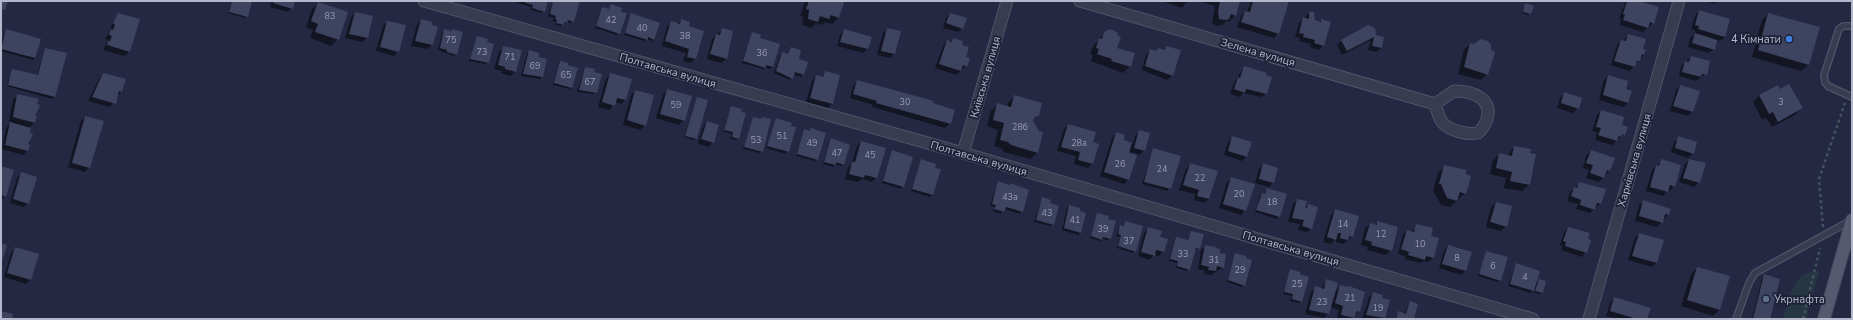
<svg xmlns="http://www.w3.org/2000/svg" width="1853" height="320" font-family="'Nunito Sans',sans-serif">
	<style>
		.green { fill: #263743 }
		.shadow { fill: #0007 }
		.building { fill: #3e4360 }
		.lines { fill: none; stroke-linecap: round; stroke-linejoin: round }
		.lane-casing { stroke: #505469; stroke-width: 8 }
		.street-casing { stroke: #505469; stroke-width: 13 }
		.primary-casing { stroke: #3f4258; stroke-width: 14 }
		.path { stroke: #41535c; stroke-width: 2.5; stroke-dasharray: 3 3; stroke-linecap: butt }
		.lane { stroke: #383c51; stroke-width: 5.5 }
		.street { stroke: #383c51; stroke-width: 11 }
		.primary { stroke: #565a71; stroke-width: 12 }
		.shop-dot { fill: #3f7fe0; stroke: #1d2137; stroke-width: 1.5 }
		.service-dot { fill: #5c6f8a; stroke: #1d2137; stroke-width: 1.5 }
		.labels { text-anchor: middle; stroke-width: 3.5; stroke-linejoin: round; paint-order: stroke }
		.number-label { font-size: 9px; fill: #979ab1 }
		.poi-label { font-size: 11px; fill: #b5b7cc; stroke: #1d2137; text-anchor: end }
		.street-label { font-size: 11px; fill: #b5b7cc; stroke: #1d2137 }
	</style>
	<rect width="100%" height="100%" fill="#242842"/>
	<path class="green" d="M1819,272L1806,319H1783C1786,306 1793,279 1806,273C1809,272 1815,272 1819,272Z"/>
	<g class="shadow">
		<path d="M232,1H251L245,18L228,13Z"/>
		<path d="M272,1H294L292,8L288,12L270,7Z"/>
		<path d="M516,1H547L542,13L531,10V7L515,2Z"/>
		<path d="M553,1H579L571,23L567,22L561,26L555,25L556,22L553,21L554,18L548,16Z"/>
		<path d="M805,1H837L839,17L832,24L825,22L822,25L816,23L811,28L802,25L803,17L800,16Z"/>
		<path d="M1162,1H1187L1182,8Z"/>
		<path d="M1199,1H1239L1235,15L1229,22L1226,21L1222,25L1216,26L1212,23L1215,6Z"/>
		<path d="M1251,1H1288L1278,33L1274,38L1237,27L1241,16L1245,12H1247Z"/>
		<path d="M1626,1H1636L1653,23L1643,32L1620,25L1621,19L1619,18Z"/>
		<path d="M1705,1H1717L1715,4Z"/>
		<path d="M319,3L338,39L331,46L310,38L313,30L306,27L312,9Z"/>
		<path d="M611,5L619,33L617,35L595,28L601,10L603,8L608,10Z"/>
		<path d="M1526,5L1530,13L1528,15L1522,13Z"/>
		<path d="M1699,11L1725,37L1720,41L1716,40L1714,49L1709,53L1688,47L1690,38L1695,34V30L1691,29L1695,16Z"/>
		<path d="M355,13L367,38L362,42L345,38L351,17Z"/>
		<path d="M1309,13L1314,21L1319,22L1322,20L1323,45L1319,50L1310,47L1311,44L1299,41L1300,38L1295,37L1299,23Z"/>
		<path d="M119,14L138,20L129,52L124,56L103,50L108,40L105,39L110,31L111,28H110Z"/>
		<path d="M950,14L963,28L958,32L943,28L946,18Z"/>
		<path d="M1769,14L1818,28L1808,65L1801,71L1752,57L1762,20Z"/>
		<path d="M631,15L654,39L652,41L646,39L645,41L624,35Z"/>
		<path d="M421,20L432,44L428,49L411,46L417,25Z"/>
		<path d="M682,20L688,27L695,59L690,63L683,61L686,53L662,46L667,27L672,23L678,24Z"/>
		<path d="M387,22L398,51L394,56L376,51L383,26Z"/>
		<path d="M1370,27L1381,48L1376,52L1368,50L1371,40L1342,55L1337,45L1341,41Z"/>
		<path d="M723,29L732,32L726,59L721,63L707,59L712,39Z"/>
		<path d="M888,29L900,32L894,54L890,58L877,55L883,33Z"/>
		<path d="M6,30L35,58L33,60L1,51V43Z"/>
		<path d="M452,30L456,54L454,56L438,50L442,33L444,31L450,32Z"/>
		<path d="M844,30L870,37L867,49L863,53L837,46L840,35Z"/>
		<path d="M1105,33L1130,66L1123,73L1091,61L1093,55L1090,54L1093,46Z"/>
		<path d="M752,34L772,67L770,69L765,67L763,69L742,63Z"/>
		<path d="M1628,35L1642,50H1645L1644,55L1630,71L1611,65L1617,45L1621,41H1623Z"/>
		<path d="M478,37L488,62L486,64L469,61Z"/>
		<path d="M953,39L960,46L966,66L956,75L935,68L943,46L947,41L950,42Z"/>
		<path d="M1470,44L1487,74L1481,80L1458,74L1464,50Z"/>
		<path d="M504,47L521,50L515,72L510,76L501,73L502,71L494,69L499,52Z"/>
		<path d="M1166,47L1179,51L1172,76L1167,80L1142,70L1146,55L1151,50L1156,52L1163,51Z"/>
		<path d="M791,48L803,75L801,77L793,74L790,80L774,73L780,55L782,53L787,55Z"/>
		<path d="M45,49L54,97L52,99L7,86L13,70L37,76Z"/>
		<path d="M529,52L542,77L540,79L521,76L527,54Z"/>
		<path d="M1691,57L1706,74L1696,81L1679,76L1681,66Z"/>
		<path d="M560,62L572,87L570,89L553,85Z"/>
		<path d="M1244,67L1266,93L1262,97L1243,93L1240,97L1230,94L1234,83Z"/>
		<path d="M585,68L593,72L596,92L594,94L577,92Z"/>
		<path d="M826,72L832,103L828,108L806,102L812,81L816,76L821,78Z"/>
		<path d="M103,74L124,80L121,92L110,107L88,101L99,79Z"/>
		<path d="M610,75L630,80L625,100L621,104L615,102L610,110L598,107L606,79Z"/>
		<path d="M1608,76L1625,90L1628,103L1623,107L1599,100L1604,80Z"/>
		<path d="M858,81L932,102V104L950,123L945,128L872,107L873,105L850,98L853,86Z"/>
		<path d="M1680,86L1699,91L1692,112L1688,116L1670,111L1676,90Z"/>
		<path d="M1777,86L1779,90L1801,108L1795,115L1772,127L1766,118L1762,120L1753,102L1759,96Z"/>
		<path d="M667,90L684,120L679,125L656,118L663,95Z"/>
		<path d="M635,91L645,125L640,130L623,125L631,95Z"/>
		<path d="M1564,94L1578,108L1573,113L1557,108L1560,98Z"/>
		<path d="M18,95L34,117L35,122L29,128L27,145L29,146L27,151L23,155L2,149L6,128L12,122L9,121L13,99Z"/>
		<path d="M1014,96L1038,115L1032,121L1039,132L1042,133L1037,153L1030,159L1004,152L1001,148L994,146L998,130L987,126L991,111L998,104L1007,107L1008,103Z"/>
		<path d="M697,98L696,138L694,140L684,137Z"/>
		<path d="M731,107L738,138L736,140L730,139L732,134L723,131Z"/>
		<path d="M1601,111L1621,125L1624,134L1612,145L1595,140L1597,132L1592,131L1597,115Z"/>
		<path d="M85,117L89,167L85,172L68,167L81,121Z"/>
		<path d="M754,118L760,120L762,118V151L760,153L743,149Z"/>
		<path d="M776,119L795,128L786,154L766,148Z"/>
		<path d="M707,122L713,142L708,147L698,143L703,127Z"/>
		<path d="M1068,125L1092,143L1098,145L1092,164L1088,168L1074,164L1076,156L1057,151L1064,129Z"/>
		<path d="M804,130L817,159L815,161L796,156Z"/>
		<path d="M1139,132L1144,150L1140,155L1127,151L1128,179L1124,184L1100,176L1112,138L1116,133L1123,141L1133,144L1135,136Z"/>
		<path d="M1233,138L1246,157L1242,161L1224,155L1228,142Z"/>
		<path d="M1679,138L1693,153L1688,158L1671,152L1674,142Z"/>
		<path d="M831,139L843,164L841,166L835,164L833,167L823,164Z"/>
		<path d="M861,142L876,178L872,182L862,179L858,182L845,179L848,167L852,163L857,146Z"/>
		<path d="M1514,147L1535,155L1529,185L1522,191L1504,188L1506,178L1490,174L1493,160L1500,154L1507,156Z"/>
		<path d="M1154,149L1179,156L1168,191L1142,184Z"/>
		<path d="M892,151L912,157L901,189L882,183Z"/>
		<path d="M1591,151L1609,171L1599,182L1586,178L1589,170L1583,168L1586,156Z"/>
		<path d="M921,160L934,168L932,195L930,197L911,191Z"/>
		<path d="M1689,160L1699,182L1694,187L1679,182L1685,164Z"/>
		<path d="M1661,161L1674,186L1670,191L1667,190L1663,196L1646,191L1652,170Z"/>
		<path d="M1190,164L1209,199L1204,203L1194,200L1195,194L1179,190L1186,169Z"/>
		<path d="M1263,165L1273,182L1269,187L1255,183L1259,169Z"/>
		<path d="M1445,166L1465,193L1450,207L1441,205L1433,190L1438,173Z"/>
		<path d="M1,167L5,196L1,200Z"/>
		<path d="M22,173L28,203L24,207L10,203L17,178Z"/>
		<path d="M1232,178L1245,210L1241,215L1219,208L1227,182Z"/>
		<path d="M998,183L1008,185L1010,184L1028,191L1020,214L1004,209L1001,214L993,211L994,207L990,205Z"/>
		<path d="M1580,183L1600,204L1590,213L1576,209L1578,204L1567,201L1570,192Z"/>
		<path d="M1267,189L1285,194L1277,219L1255,212L1260,196L1262,194L1264,195Z"/>
		<path d="M1042,199L1053,224L1051,226L1034,222Z"/>
		<path d="M1297,200L1304,208L1309,205L1311,228L1307,232L1298,230L1300,224L1288,222L1293,204Z"/>
		<path d="M1644,201L1669,209L1668,215L1657,227L1635,221L1639,205Z"/>
		<path d="M1496,203L1506,226L1501,231L1486,227L1491,207Z"/>
		<path d="M1069,206L1080,233L1078,235L1062,230L1067,208Z"/>
		<path d="M1335,210L1352,236L1343,244L1336,242L1337,237L1331,244L1323,242L1331,215Z"/>
		<path d="M1098,214L1107,219L1110,238L1108,240L1102,239L1100,241L1090,238Z"/>
		<path d="M1125,222L1135,251L1133,253L1117,248L1120,237L1116,236L1119,228L1123,227Z"/>
		<path d="M1378,222L1391,250L1386,255L1367,250L1368,247L1361,245L1365,228L1370,224L1375,225Z"/>
		<path d="M1417,225L1430,237L1438,239L1433,258L1428,262L1423,261L1420,263L1405,259V256L1398,254L1403,235L1407,231L1412,232Z"/>
		<path d="M1149,228L1159,238L1166,240L1163,252L1159,256L1154,255L1149,260L1138,256L1144,233Z"/>
		<path d="M1568,228L1586,252L1582,257L1561,250L1562,246L1560,245L1564,232Z"/>
		<path d="M1191,232L1199,248L1195,250L1187,271L1176,268L1177,263L1169,261L1175,240L1177,238L1187,241Z"/>
		<path d="M1639,234L1663,241L1656,263L1652,267L1628,260L1635,238Z"/>
		<path d="M1206,246L1223,267L1211,275L1204,274L1205,271L1198,269L1201,250Z"/>
		<path d="M1448,246L1466,270L1461,275L1439,268L1444,251Z"/>
		<path d="M15,248L31,279L26,284L4,277L11,253Z"/>
		<path d="M1486,252L1500,280L1498,282L1478,276Z"/>
		<path d="M1236,254L1244,285L1242,287L1227,282Z"/>
		<path d="M1516,264L1535,284L1539,280L1542,292L1540,294L1534,293L1535,288L1531,293L1508,286Z"/>
		<path d="M1697,268L1720,309L1713,316L1681,306L1691,274Z"/>
		<path d="M1291,270L1301,301L1299,303L1290,301L1292,296L1283,294Z"/>
		<path d="M1764,276L1769,319H1752L1762,278Z"/>
		<path d="M1327,280L1334,293L1341,286L1359,311L1352,319H1337L1339,310L1330,307L1328,313L1324,318L1305,314L1311,292L1316,288L1321,289Z"/>
		<path d="M1373,293L1381,298L1384,318L1362,319L1369,298Z"/>
		<path d="M1614,298L1646,319H1618L1606,316L1610,303Z"/>
		<path d="M1410,302L1414,319H1395L1398,312L1405,314Z"/>
	</g>
	<g class="building">
		<path d="M1,1H8L5,10L1,9Z"/>
		<path d="M232,1H252L248,17L229,12Z"/>
		<path d="M274,1H295L293,9L273,3Z"/>
		<path d="M520,1H548L545,12L532,8L533,5Z"/>
		<path d="M553,1H580L574,22L568,20L567,23L564,22V25L556,23L557,20L555,19L556,16L550,14Z"/>
		<path d="M809,1H840L844,2L839,18L831,15L829,19L820,16L818,22L808,19L809,10L806,9Z"/>
		<path d="M1220,1H1240L1236,16L1231,14L1229,19L1227,20L1219,19L1218,11Z"/>
		<path d="M1253,1H1289L1279,34L1241,22L1245,11L1250,12Z"/>
		<path d="M1627,1H1639L1659,7L1654,24L1650,22L1648,28L1623,20L1625,15L1623,14Z"/>
		<path d="M318,2L348,12L339,40L315,32L318,24L311,21Z"/>
		<path d="M1525,3L1534,6L1531,14L1523,12Z"/>
		<path d="M611,4L622,8L621,12L627,13L620,34L596,26L602,7L609,9Z"/>
		<path d="M1699,10L1730,19L1725,37L1698,29L1699,26L1695,25Z"/>
		<path d="M355,12L373,16L368,38L349,34Z"/>
		<path d="M1309,12H1314L1315,20L1321,22V19L1331,22L1324,46L1314,43L1315,40L1303,37L1304,34L1299,33L1303,17L1309,19Z"/>
		<path d="M118,13L140,19L130,52L107,45L108,41H110L112,36L109,35L111,29L113,30L115,24H113Z"/>
		<path d="M631,13L660,23L654,40L648,37V40L625,33Z"/>
		<path d="M950,13L967,18L963,29L946,23Z"/>
		<path d="M1768,13L1820,27L1809,65L1758,50Z"/>
		<path d="M421,19L432,22V25L438,27L433,45L415,41Z"/>
		<path d="M681,19L690,22L689,26L704,31L696,59L687,57L689,49L665,41L671,21L680,24Z"/>
		<path d="M387,21L406,25L399,52L380,47Z"/>
		<path d="M1368,25L1375,28L1376,35L1384,37L1382,48L1372,46L1374,37L1347,51L1341,40Z"/>
		<path d="M722,28L733,31L727,59L710,54L716,34L720,35Z"/>
		<path d="M887,28L901,31L895,54L881,51Z"/>
		<path d="M6,29L41,39L35,58L1,49Z"/>
		<path d="M444,29L452,31V29L463,32L457,55L447,52V50L440,48Z"/>
		<path d="M844,29L872,37L868,49L840,42Z"/>
		<path d="M1110,29L1117,32L1118,36L1121,37L1117,48L1135,53L1131,67L1111,61L1112,59L1097,54L1099,49L1096,48L1099,38L1102,39L1104,32Z"/>
		<path d="M752,32L761,35L760,38L780,44L773,67L766,65V68L743,61Z"/>
		<path d="M1695,33L1717,40L1715,50L1692,43Z"/>
		<path d="M1628,34L1646,39L1643,49L1646,50L1644,55L1642,54L1640,61H1637L1635,67L1614,61L1621,40L1626,41Z"/>
		<path d="M477,36L488,39L487,42L494,44L489,63L470,59Z"/>
		<path d="M953,38L963,41L962,45L969,47L966,57L970,58L967,67L963,65L961,71L939,64L947,40L952,42Z"/>
		<path d="M1481,39L1488,41L1491,45V50L1495,52L1488,75L1464,67L1470,43L1474,44Z"/>
		<path d="M503,46L522,50L516,72L505,69V67L498,65Z"/>
		<path d="M1166,46L1181,50L1173,76L1145,66L1150,49L1157,51L1158,48L1165,50Z"/>
		<path d="M791,47L801,50L799,59L808,62L804,75L795,72L793,79L776,71L782,52L788,54Z"/>
		<path d="M45,48L67,53L55,97L8,85L12,69L38,75Z"/>
		<path d="M529,50L539,53V57L547,59L543,77L523,74Z"/>
		<path d="M1691,56L1710,61L1707,75L1702,74L1701,77L1682,72L1685,61L1689,62Z"/>
		<path d="M560,61L568,63V65L578,68L572,88L554,83Z"/>
		<path d="M1244,66L1267,73L1266,75L1272,77L1267,94L1246,89L1245,93L1234,89L1238,77L1240,78Z"/>
		<path d="M585,67L595,69L594,72L602,74L597,93L579,90Z"/>
		<path d="M825,71L840,75L833,104L810,98L816,75L823,77Z"/>
		<path d="M103,73L126,79L122,92L119,91L116,104L92,97Z"/>
		<path d="M610,73L632,79L626,100L617,98L615,106L602,102Z"/>
		<path d="M1608,75L1628,81L1626,89L1632,91L1628,103L1603,95Z"/>
		<path d="M857,80L934,101L933,103L955,110L951,124L876,103L877,101L853,94Z"/>
		<path d="M1789,84L1803,108L1778,122L1773,112L1769,114L1759,95L1778,85L1780,89Z"/>
		<path d="M1680,85L1700,91L1693,112L1673,106Z"/>
		<path d="M667,89L692,96L685,121L660,114Z"/>
		<path d="M635,90L654,95L646,126L627,120Z"/>
		<path d="M1564,92L1582,98L1579,109L1561,103Z"/>
		<path d="M17,94L39,99L37,104L40,105L35,116H37L35,123L13,117Z"/>
		<path d="M1014,95L1042,103L1039,116L1035,117L1033,121L1039,131L1043,132L1038,153L1011,145L1008,142L1000,140L1004,123L993,120L997,103L1011,107Z"/>
		<path d="M697,97L708,100L697,139L685,136Z"/>
		<path d="M731,106L742,109L741,112L746,113L739,139L732,137L733,132L724,130Z"/>
		<path d="M1601,110L1624,117L1622,125L1628,127L1625,135L1622,134V137L1619,136L1617,141L1598,135L1601,128L1596,127Z"/>
		<path d="M85,116L104,121L90,168L72,163Z"/>
		<path d="M753,117L761,119L762,117L771,119L763,152L744,147Z"/>
		<path d="M776,118L792,123L791,126L796,127L789,152L767,146Z"/>
		<path d="M707,121L719,125L714,143L701,139Z"/>
		<path d="M10,122L31,128L30,133L33,134L28,144L30,145L28,151L5,145Z"/>
		<path d="M1068,124L1096,132L1093,142L1099,144L1093,164L1078,160L1080,152L1061,147Z"/>
		<path d="M811,128L826,133L818,160L797,154L804,129L810,131Z"/>
		<path d="M1139,130L1150,133L1145,151L1134,148Z"/>
		<path d="M1116,132L1125,135L1124,140L1132,143L1129,153L1137,155L1129,180L1104,172Z"/>
		<path d="M1232,136L1252,142L1247,157L1228,151Z"/>
		<path d="M1678,136L1697,142L1694,154L1675,148Z"/>
		<path d="M831,138L850,145L844,165L836,162V165L824,162Z"/>
		<path d="M861,141L886,148L877,178L865,175L864,178L849,174L852,162H855Z"/>
		<path d="M1514,146L1531,149L1530,153L1536,154L1530,185L1510,181L1512,172L1496,168L1499,153L1512,156Z"/>
		<path d="M1153,148L1181,156L1171,189L1144,182Z"/>
		<path d="M892,150L913,157L904,187L883,181Z"/>
		<path d="M1591,150L1615,158L1610,171L1607,170L1604,178L1590,173L1593,165L1586,163Z"/>
		<path d="M921,159L936,164L935,168L941,169L933,195L912,189Z"/>
		<path d="M1661,159L1681,165L1675,187L1670,185L1668,192L1650,187L1656,165L1659,166Z"/>
		<path d="M1689,159L1706,163L1700,183L1683,178Z"/>
		<path d="M1190,163L1218,171L1209,199L1197,196L1199,190L1183,185Z"/>
		<path d="M1263,163L1278,168L1274,183L1259,179Z"/>
		<path d="M1444,165L1466,170V174L1471,176L1466,194L1460,192L1457,201L1447,198L1441,184H1439Z"/>
		<path d="M1,166L14,170L6,197L1,195Z"/>
		<path d="M21,172L37,177L29,204L13,199Z"/>
		<path d="M1231,177L1255,184L1246,211L1223,204Z"/>
		<path d="M998,181L1009,185L1010,183L1029,190L1023,212L1006,207L1004,212L994,209L996,205L992,204Z"/>
		<path d="M1579,182L1606,189L1601,204L1597,203L1595,210L1580,205L1581,200L1571,196L1574,187L1577,188Z"/>
		<path d="M1267,188L1287,194L1280,217L1256,210L1262,193L1265,194Z"/>
		<path d="M1042,197L1051,200L1050,203L1059,206L1054,225L1036,220Z"/>
		<path d="M1297,199L1307,201L1305,207L1307,208L1308,204L1318,207L1312,229L1302,226L1304,220L1292,218Z"/>
		<path d="M1643,200L1671,209L1669,215L1665,214L1663,223L1639,216Z"/>
		<path d="M1496,202L1512,206L1507,227L1490,222Z"/>
		<path d="M1069,205L1080,208V211L1086,213L1081,233L1064,228Z"/>
		<path d="M1335,209L1359,216L1353,237L1349,236L1348,240L1340,238L1341,233H1338L1336,240L1327,237Z"/>
		<path d="M1097,213L1109,216L1108,219L1116,221L1111,239L1103,237L1102,240L1091,236Z"/>
		<path d="M1125,221L1143,226L1136,252L1118,246L1121,235L1118,234L1120,225L1124,226Z"/>
		<path d="M1377,221L1398,227L1392,251L1371,245L1372,242L1365,240L1370,223L1377,225Z"/>
		<path d="M1416,224L1433,228L1431,236L1439,238L1434,258L1426,256L1425,260L1408,255L1409,252L1401,249L1407,230L1414,232Z"/>
		<path d="M1148,227L1162,231L1160,237L1168,239L1164,252L1156,250L1155,256L1141,252Z"/>
		<path d="M1568,227L1590,233L1588,239L1591,240L1587,253L1565,246L1566,242L1563,241Z"/>
		<path d="M1191,231L1204,234L1200,249L1196,248L1190,270L1177,266L1178,261L1170,259L1176,237L1188,240Z"/>
		<path d="M1639,233L1664,240L1657,263L1632,256Z"/>
		<path d="M1,243L7,245L1,265Z"/>
		<path d="M1205,245L1216,247L1215,248L1220,249V253L1226,254L1224,268L1217,266L1216,271L1208,270L1209,267L1201,265Z"/>
		<path d="M1448,245L1472,252L1466,271L1442,264Z"/>
		<path d="M15,247L39,254L31,280L7,273Z"/>
		<path d="M1486,251L1508,257L1501,281L1479,274Z"/>
		<path d="M1235,253L1246,256V258L1252,260L1245,286L1228,280Z"/>
		<path d="M1516,263L1540,271L1534,291L1510,284Z"/>
		<path d="M1697,267L1730,276L1720,310L1687,300Z"/>
		<path d="M1290,269L1300,272V274L1309,277L1302,302L1292,299L1293,294L1284,292Z"/>
		<path d="M1764,274L1780,279L1770,319H1753Z"/>
		<path d="M1326,279L1338,283L1329,314L1309,310L1315,286L1324,289Z"/>
		<path d="M1539,279L1546,281L1543,293L1535,291Z"/>
		<path d="M1340,285L1348,287L1349,286L1365,292L1360,312L1357,311L1354,318L1341,315L1343,306L1335,303Z"/>
		<path d="M1373,292L1383,295L1382,298L1390,300L1385,318L1366,315Z"/>
		<path d="M1614,297L1651,308L1647,319H1637L1610,311Z"/>
		<path d="M1410,301L1418,304L1414,319H1396L1398,311L1406,314Z"/>
		<path d="M1,311L13,314L12,319H1Z"/>
	</g>
	<g class="lines">
		<defs>
			<g id="lane">
				<path d="M1852,26H1843L1839,29L1824,75L1825,82L1828,86L1852,97"/>
				<path d="M1736,319L1749,283L1755,273L1850,221"/>
			</g>
			<g id="street">
				<path d="M424,1L963,153L1533,319"/>
				<path d="M1080,1L1435,104"/>
				<path d="M1454,91C1472,91 1493,98 1487,119C1485,125 1483,129 1478,133C1468,135 1449,131 1442,122C1438,117 1437,109 1435,104Z"/>
				<path d="M963,153L1007,1"/>
				<path d="M1589,319L1679,1"/>
			</g>
			<path id="primary" d="M1824,319L1852,220"/>
		</defs>
		<use href="#lane" class="lane-casing"/>
		<use href="#street" class="street-casing"/>
		<use href="#primary" class="primary-casing"/>
		<g class="path">
			<path d="M1823,227L1819,179L1845,103"/>
			<path d="M1803,319L1820,248"/>
		</g>
		<use href="#lane" class="lane"/>
		<use href="#street" class="street"/>
		<use href="#primary" class="primary"/>
	</g>
	<circle class="shop-dot" cx="1789" cy="39" r="4"/>
	<circle class="service-dot" cx="1766" cy="299" r="4"/>
	<g class="labels">
		<g class="number-label">
			<text x="330" y="19">83</text>
			<text x="611" y="23">42</text>
			<text x="642" y="31">40</text>
			<text x="685" y="39">38</text>
			<text x="451" y="43">75</text>
			<text x="482" y="55">73</text>
			<text x="762" y="56">36</text>
			<text x="510" y="60">71</text>
			<text x="535" y="69">69</text>
			<text x="566" y="78">65</text>
			<text x="590" y="85">67</text>
			<text x="905" y="105">30</text>
			<text x="1781" y="105">3</text>
			<text x="676" y="108">59</text>
			<text x="1020" y="130">28б</text>
			<text x="782" y="139">51</text>
			<text x="756" y="143">53</text>
			<text x="812" y="146">49</text>
			<text x="1079" y="146">28а</text>
			<text x="837" y="156">47</text>
			<text x="870" y="158">45</text>
			<text x="1120" y="167">26</text>
			<text x="1162" y="172">24</text>
			<text x="1200" y="181">22</text>
			<text x="1239" y="197">20</text>
			<text x="1010" y="200">43а</text>
			<text x="1272" y="205">18</text>
			<text x="1047" y="216">43</text>
			<text x="1075" y="223">41</text>
			<text x="1343" y="227">14</text>
			<text x="1103" y="232">39</text>
			<text x="1381" y="237">12</text>
			<text x="1129" y="244">37</text>
			<text x="1420" y="247">10</text>
			<text x="1183" y="257">33</text>
			<text x="1457" y="261">8</text>
			<text x="1214" y="263">31</text>
			<text x="1493" y="269">6</text>
			<text x="1240" y="273">29</text>
			<text x="1525" y="280">4</text>
			<text x="1297" y="287">25</text>
			<text x="1350" y="301">21</text>
			<text x="1322" y="305">23</text>
			<text x="1378" y="311">19</text>
		</g>
		<g class="poi-label">
			<text x="1781" y="43">4 Кімнати</text>
			<text x="1774" y="303" text-anchor="start">Укрнафта</text>
		</g>
		<g class="street-label">
			<text transform="translate(1258 52) rotate(16)" y="4">Зелена вулиця</text>
			<text transform="translate(668 70) rotate(16)" y="4">Полтавська вулиця</text>
			<text transform="translate(985 77) rotate(-74)" y="4">Київська вулиця</text>
			<text transform="translate(979 158) rotate(16)" y="4">Полтавська вулиця</text>
			<text transform="translate(1634 160) rotate(-74)" y="4">Харківська вулиця</text>
			<text transform="translate(1291 248) rotate(16)" y="4">Полтавська вулиця</text>
		</g>
	</g>
	<rect width="1853" height="320" fill="none" stroke="#b5b7cc" stroke-width="4"/>
</svg>
